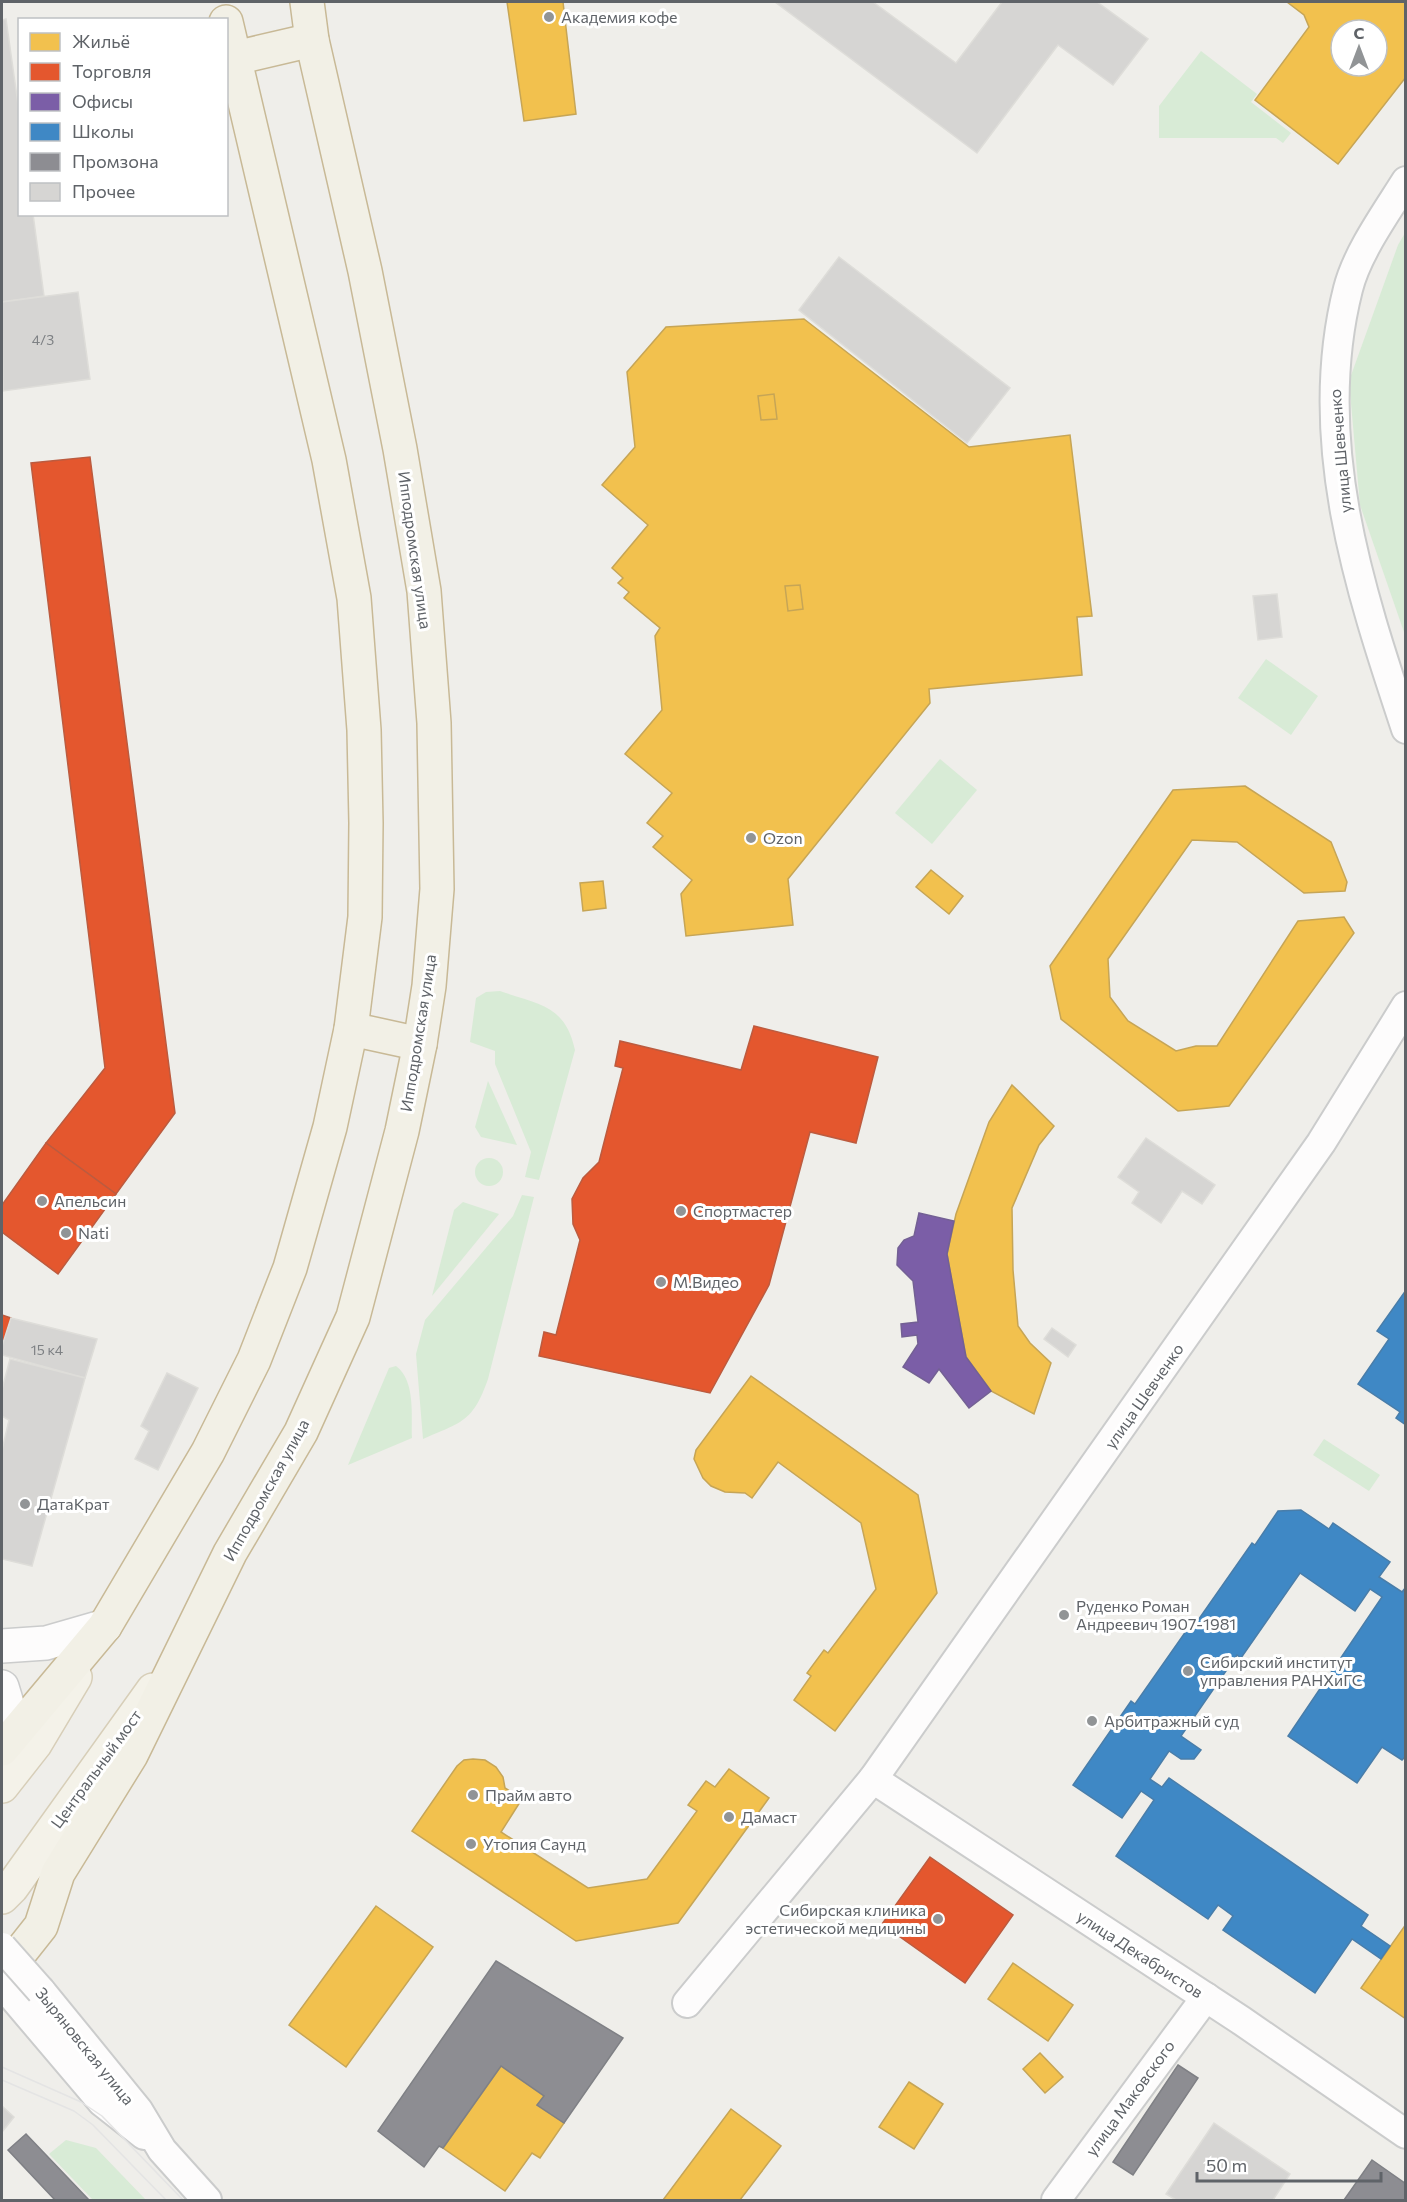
<svg xmlns="http://www.w3.org/2000/svg" width="1407" height="2202" font-family="Commissioner,sans-serif">
	<style>
		.green { fill: #d8ebd6 }
		.homes { fill: #f2c14e; stroke: #c6a556; stroke-width: 1.5; fill-rule: evenodd }
		.shops { fill: #e4572e; stroke: #bc5b3f; stroke-width: 1.5 }
		.offices { fill: #7b5ea7; stroke: #736094; stroke-width: 1.5 }
		.schools { fill: #3f88c5; stroke: #497da9; stroke-width: 1.5 }
		.industry { fill: #8d8d92; stroke: #7f8085; stroke-width: 1.5 }
		.building { fill: #d6d5d3; stroke: #deddd9; stroke-width: 1.5 }
		.lines { fill: none; stroke-linecap: round; stroke-linejoin: round }
		.minor-casing { stroke: #cbcccc; stroke-width: 32 }
		.tertiary-casing { stroke: #cbcccc; stroke-width: 36 }
		.primary-casing { stroke: #d7ceb8; stroke-width: 36 }
		.trunk-casing { stroke: #c8b996; stroke-width: 36 }
		.minor { stroke: #fdfcfc; stroke-width: 28 }
		.tertiary { stroke: #fdfcfc; stroke-width: 33 }
		.primary { stroke: #f4f2e9; stroke-width: 33 }
		.trunk { stroke: #f2f0e6; stroke-width: 33 }
		.tram { stroke: #e4e4e4; stroke-width: 1.5 }
		.minor-bridge-casing { stroke: #cbcccc; stroke-width: 32; stroke-linecap: butt }
		.minor-bridge { stroke: #fdfcfc; stroke-width: 28 }
		.poi-dot { fill: #919496; stroke: #fff; stroke-width: 2 }
		.labels { text-anchor: middle; stroke-width: 6; stroke-linejoin: round; paint-order: stroke }
		.number-label { font-size: 14px; fill: #7e8184 }
		.poi-label { font-size: 16px; fill: #5f6368; stroke: #fff; text-anchor: start }
		.street-label { font-size: 16px; fill: #5f6368; stroke: #fff }
	</style>
	<rect width="100%" height="100%" fill="#efeeea"/>
	<g class="green">
		<path d="M1201,51L1257,94L1251,102L1291,133L1283,143L1276,138H1159V106Z"/>
		<path d="M1405,233V635L1360,505L1349,381L1398,245Z"/>
		<path d="M1266,659L1318,696L1291,735L1238,698Z"/>
		<path d="M940,759L977,790L932,844L895,813Z"/>
		<path d="M500,991C540,1005 565,1005 575,1050L539,1180L525,1177L531,1152L495,1064V1051L470,1042L476,998L486,992Z"/>
		<path d="M488,1081L517,1145L481,1137L475,1127Z"/>
		<circle cx="489" cy="1172" r="14"/>
		<path d="M522,1195L534,1197L488,1379C473,1422 462,1422 423,1439L416,1354L425,1320L513,1216Z"/>
		<path d="M463,1202L499,1214L432,1296L454,1210Z"/>
		<path d="M396,1366C416,1381 411,1416 412,1438L348,1465L389,1368Z"/>
		<path d="M1324,1439L1380,1475L1369,1491L1313,1455Z"/>
		<path d="M66,2140L96,2148L146,2200H93L49,2154Z"/>
	</g>
	<g class="homes">
		<path d="M507,2H563L576,114L524,121Z"/>
		<path d="M1287,2H1406V77L1338,164L1255,100L1309,27L1304,15ZM1341,30H1377V66H1341Z"/>
		<path d="M804,319L969,447L1070,435L1092,616L1077,617L1082,675L929,689L930,703L788,879L793,925L686,936L681,894L692,880L653,847L663,836L647,823L672,793L625,754L662,710L655,636L660,628L624,598L629,592L618,583L623,578L612,568L648,525L602,485L635,447L627,372L666,327Z"/>
		<path d="M774,394L777,419L761,420L758,396Z"/>
		<path d="M800,585L803,609L788,611L785,586Z"/>
		<path d="M1245,786L1331,842L1347,882L1345,891L1304,893L1237,842L1192,840L1108,959L1110,997L1128,1021L1176,1051L1196,1046H1217L1298,921L1344,917L1354,933L1229,1106L1178,1111L1061,1019L1050,966L1173,790Z"/>
		<path d="M931,870L963,896L949,914L916,887Z"/>
		<path d="M603,881L606,908L583,911L580,883Z"/>
		<path d="M1012,1085L1054,1126L1039,1145L1012,1208L1013,1270L1018,1326L1030,1343L1051,1363L1034,1414L991,1391L966,1357L947,1254L956,1214L989,1122Z"/>
		<path d="M751,1376L918,1495L937,1593L835,1731L794,1700L811,1676L807,1673L824,1650L828,1653L876,1589L861,1523L778,1462L752,1498L745,1493L725,1492L711,1486L703,1478L694,1459L696,1450Z"/>
		<path d="M473,1759L485,1760L496,1767L503,1777L505,1788L522,1799L501,1832L588,1888L647,1879L697,1811L688,1805L706,1781L715,1787L729,1769L769,1798L678,1923L576,1941L412,1831L457,1766L464,1760Z"/>
		<path d="M376,1906L433,1947L346,2067L289,2025Z"/>
		<path d="M1406,1924V2019L1361,1988Z"/>
		<path d="M1013,1963L1073,2005L1048,2041L988,1999Z"/>
		<path d="M1040,2053L1063,2077L1045,2093L1023,2069Z"/>
		<path d="M501,2066L544,2096L537,2105L564,2123L540,2158L532,2153L505,2191L443,2148Z"/>
		<path d="M909,2082L943,2104L914,2149L879,2127Z"/>
		<path d="M731,2109L781,2146L740,2200H663Z"/>
	</g>
	<g class="shops">
		<path d="M90,457L175,1113L116,1194L46,1143L105,1068L31,463Z"/>
		<path d="M754,1026L878,1057L856,1143L810,1132L769,1285L710,1393L539,1356L544,1332L556,1335L580,1240L573,1224L572,1199L583,1178L599,1162L623,1068L615,1066L620,1041L741,1070Z"/>
		<path d="M46,1143L116,1194L58,1274L2,1232V1205Z"/>
		<path d="M2,1315L11,1318L2,1346Z"/>
		<path d="M930,1857L1013,1915L965,1983L882,1924Z"/>
	</g>
	<path class="offices" d="M919,1213L954,1221L947,1254L966,1357L991,1391L969,1408L939,1369L929,1383L903,1367L918,1344L917,1335L902,1337L901,1324L918,1322L913,1281L897,1265L898,1248L904,1240L914,1236Z"/>
	<g class="schools">
		<path d="M1406,1290V1425L1396,1418L1400,1412L1358,1384L1389,1339L1377,1331Z"/>
		<path d="M1301,1510L1329,1529L1333,1523L1390,1562L1379,1577L1402,1592L1406,1587V1756L1402,1760L1382,1747L1357,1783L1288,1736L1382,1597L1370,1589L1355,1611L1300,1573L1241,1658L1237,1655L1181,1736L1201,1750L1194,1759H1181L1169,1751L1150,1779L1162,1787L1169,1778L1368,1915L1361,1926L1390,1946L1381,1959L1352,1939L1315,1993L1223,1930L1233,1916L1218,1905L1208,1919L1116,1856L1154,1800L1141,1791L1122,1818L1073,1785L1131,1701L1135,1704L1191,1624L1194,1626L1252,1543L1255,1545L1278,1511Z"/>
	</g>
	<g class="industry">
		<path d="M496,1961L623,2038L564,2123L537,2105L544,2096L501,2066L443,2148L439,2146L424,2167L378,2131Z"/>
		<path d="M1178,2065L1198,2078L1133,2175L1113,2162Z"/>
		<path d="M26,2134L89,2200H55L8,2150Z"/>
		<path d="M1372,2160L1406,2184V2200H1344Z"/>
	</g>
	<g class="building">
		<path d="M775,2H873L956,63L1002,2H1097L1148,39L1113,85L1058,45L977,153Z"/>
		<path d="M6,19L20,118V214H33L44,296L2,302V20Z"/>
		<path d="M839,257L1010,388L967,443L799,310Z"/>
		<path d="M78,292L90,379L3,391L2,302Z"/>
		<path d="M1277,594L1282,637L1258,640L1253,596Z"/>
		<path d="M1146,1138L1215,1185L1202,1204L1182,1191L1161,1223L1132,1203L1139,1192L1118,1177Z"/>
		<path d="M11,1318L97,1339L85,1378L2,1355V1346Z"/>
		<path d="M1052,1328L1076,1345L1068,1357L1044,1339Z"/>
		<path d="M10,1359L85,1378L32,1566L2,1559V1450L9,1420L2,1416V1389Z"/>
		<path d="M167,1373L198,1388L158,1470L135,1459L149,1431L141,1426Z"/>
		<path d="M2,2106L14,2117L2,2132Z"/>
		<path d="M1214,2123L1290,2174L1273,2200H1176L1166,2194Z"/>
	</g>
	<g class="lines">
		<defs>
			<g id="minor">
				<path d="M1406,181C1386,213 1357,253 1348,289C1310,439 1359,588 1406,729"/>
				<path d="M873,1779L1242,2021L1406,2134"/>
				<path d="M2,1984L102,2102L144,2135"/>
				<path d="M41,1991L138,2110L162,2150L207,2200"/>
				<path d="M687,2003L873,1779L1321,1143L1406,1006"/>
				<path d="M1056,2200L1206,1997"/>
			</g>
			<g id="tertiary">
				<path d="M2,1646L46,1643L105,1626"/>
				<path d="M2,1687L12,1720L6,1744"/>
			</g>
			<g id="primary">
				<path d="M2,1786L35,1744L75,1677"/>
				<path d="M2,1897L12,1887L153,1690"/>
			</g>
			<g id="trunk">
				<path d="M235,58L312,40"/>
				<path d="M351,1029L420,1044"/>
				<path d="M2,1749L105,1626L208,1452L254,1360L290,1268L330,1127L351,1029L365,917L366,823L364,730L354,598L329,460L226,22"/>
				<path d="M22,1950L41,1926L58,1873L131,1755L230,1553L301,1432L353,1317L402,1131L420,1044L429,986L437,889L434,723L424,591L400,449L365,271L312,40L307,2"/>
			</g>
		</defs>
		<use href="#minor" class="minor-casing"/>
		<use href="#tertiary" class="tertiary-casing"/>
		<use href="#primary" class="primary-casing"/>
		<use href="#trunk" class="trunk-casing"/>
		<use href="#minor" class="minor"/>
		<use href="#tertiary" class="tertiary"/>
		<use href="#primary" class="primary"/>
		<use href="#trunk" class="trunk"/>
		<g class="tram">
			<path d="M2,2067L81,2102L102,2116L183,2200"/>
			<path d="M2,2080L74,2111L93,2125L166,2200"/>
		</g>
		<defs>
			<path id="minor-bridge" d="M2,1947L41,1991"/>
		</defs>
		<use href="#minor-bridge" class="minor-bridge-casing"/>
		<use href="#minor-bridge" class="minor-bridge"/>
	</g>
	<g class="poi-dot">
		<circle cx="549" cy="17" r="6"/>
		<circle cx="751" cy="838" r="6"/>
		<circle cx="42" cy="1201" r="6"/>
		<circle cx="681" cy="1211" r="6"/>
		<circle cx="66" cy="1233" r="6"/>
		<circle cx="661" cy="1282" r="6"/>
		<circle cx="25" cy="1504" r="6"/>
		<circle cx="1064" cy="1615" r="6"/>
		<circle cx="1188" cy="1671" r="6"/>
		<circle cx="1092" cy="1721" r="6"/>
		<circle cx="473" cy="1795" r="6"/>
		<circle cx="729" cy="1817" r="6"/>
		<circle cx="471" cy="1844" r="6"/>
		<circle cx="938" cy="1919" r="6"/>
	</g>
	<g class="labels">
		<g class="number-label">
			<text x="43" y="345">4/3</text>
			<text x="47" y="1355">15 к4</text>
		</g>
		<g class="poi-label">
			<text x="561" y="23">Академия кофе</text>
			<text x="763" y="844">Ozon</text>
			<text x="54" y="1207">Апельсин</text>
			<text x="693" y="1217">Спортмастер</text>
			<text x="78" y="1239">Nati</text>
			<text x="673" y="1288">М.Видео</text>
			<text x="37" y="1510">ДатаКрат</text>
			<text x="1076" y="1612">Руденко Роман<tspan x="1076" dy="18">Андреевич 1907-1981</tspan></text>
			<text x="1200" y="1668">Сибирский институт<tspan x="1200" dy="18">управления РАНХиГС</tspan></text>
			<text x="1104" y="1727">Арбитражный суд</text>
			<text x="485" y="1801">Прайм авто</text>
			<text x="741" y="1823">Дамаст</text>
			<text x="483" y="1850">Утопия Саунд</text>
			<text x="926" y="1916" text-anchor="end">Сибирская клиника<tspan x="926" dy="18">эстетической медицины</tspan></text>
		</g>
		<g class="street-label">
			<text transform="translate(1340 451) rotate(-95)" y="6">улица Шевченко</text>
			<text transform="translate(415 550) rotate(82)" y="6">Ипподромская улица</text>
			<text transform="translate(418 1033) rotate(-81)" y="6">Ипподромская улица</text>
			<text transform="translate(1144 1396) rotate(-55)" y="6">улица Шевченко</text>
			<text transform="translate(266 1490) rotate(-61)" y="6">Ипподромская улица</text>
			<text transform="translate(96 1769) rotate(-54)" y="6">Центральный мост</text>
			<text transform="translate(1140 1954) rotate(33)" y="6">улица Декабристов</text>
			<text transform="translate(85 2046) rotate(51)" y="6">Зыряновская улица</text>
			<text transform="translate(1130 2098) rotate(-54)" y="6">улица Маковского</text>
		</g>
	</g>
	<rect width="1407" height="2202" fill="none" stroke="#5f6368" stroke-width="6"/>
	<rect x="18" y="18" width="210" height="198" fill="#ffffff" stroke="#bfc1c3" stroke-width="1.5"/>
	<rect x="30" y="33" width="30" height="18" fill="#f2c14e" stroke="#bfc1c3" stroke-width="1.5"/>
	<text x="72" y="48" font-size="18" fill="#5f6368">Жильё</text>
	<rect x="30" y="63" width="30" height="18" fill="#e4572e" stroke="#bfc1c3" stroke-width="1.5"/>
	<text x="72" y="78" font-size="18" fill="#5f6368">Торговля</text>
	<rect x="30" y="93" width="30" height="18" fill="#7b5ea7" stroke="#bfc1c3" stroke-width="1.5"/>
	<text x="72" y="108" font-size="18" fill="#5f6368">Офисы</text>
	<rect x="30" y="123" width="30" height="18" fill="#3f88c5" stroke="#bfc1c3" stroke-width="1.5"/>
	<text x="72" y="138" font-size="18" fill="#5f6368">Школы</text>
	<rect x="30" y="153" width="30" height="18" fill="#8d8d92" stroke="#bfc1c3" stroke-width="1.5"/>
	<text x="72" y="168" font-size="18" fill="#5f6368">Промзона</text>
	<rect x="30" y="183" width="30" height="18" fill="#d6d5d3" stroke="#bfc1c3" stroke-width="1.5"/>
	<text x="72" y="198" font-size="18" fill="#5f6368">Прочее</text>
	<g transform="translate(1359 48)"><circle r="28" fill="#ffffff" stroke="#bfc1c3" stroke-width="1.5"/>
	<path d="M0-4.5L10 22L0 15L-10 22Z" fill="#919496"/>
	<text y="-9" font-size="16" font-weight="bold" text-anchor="middle" fill="#5f6368">С</text>
	</g>
	<path d="M1197 2172v9h184v-9" fill="none" stroke="#5f6368" stroke-width="3"/>
	<text x="1206" y="2172" font-size="18" fill="#5f6368" stroke="#ffffff" stroke-width="4.5" paint-order="stroke">50 m</text>
</svg>
